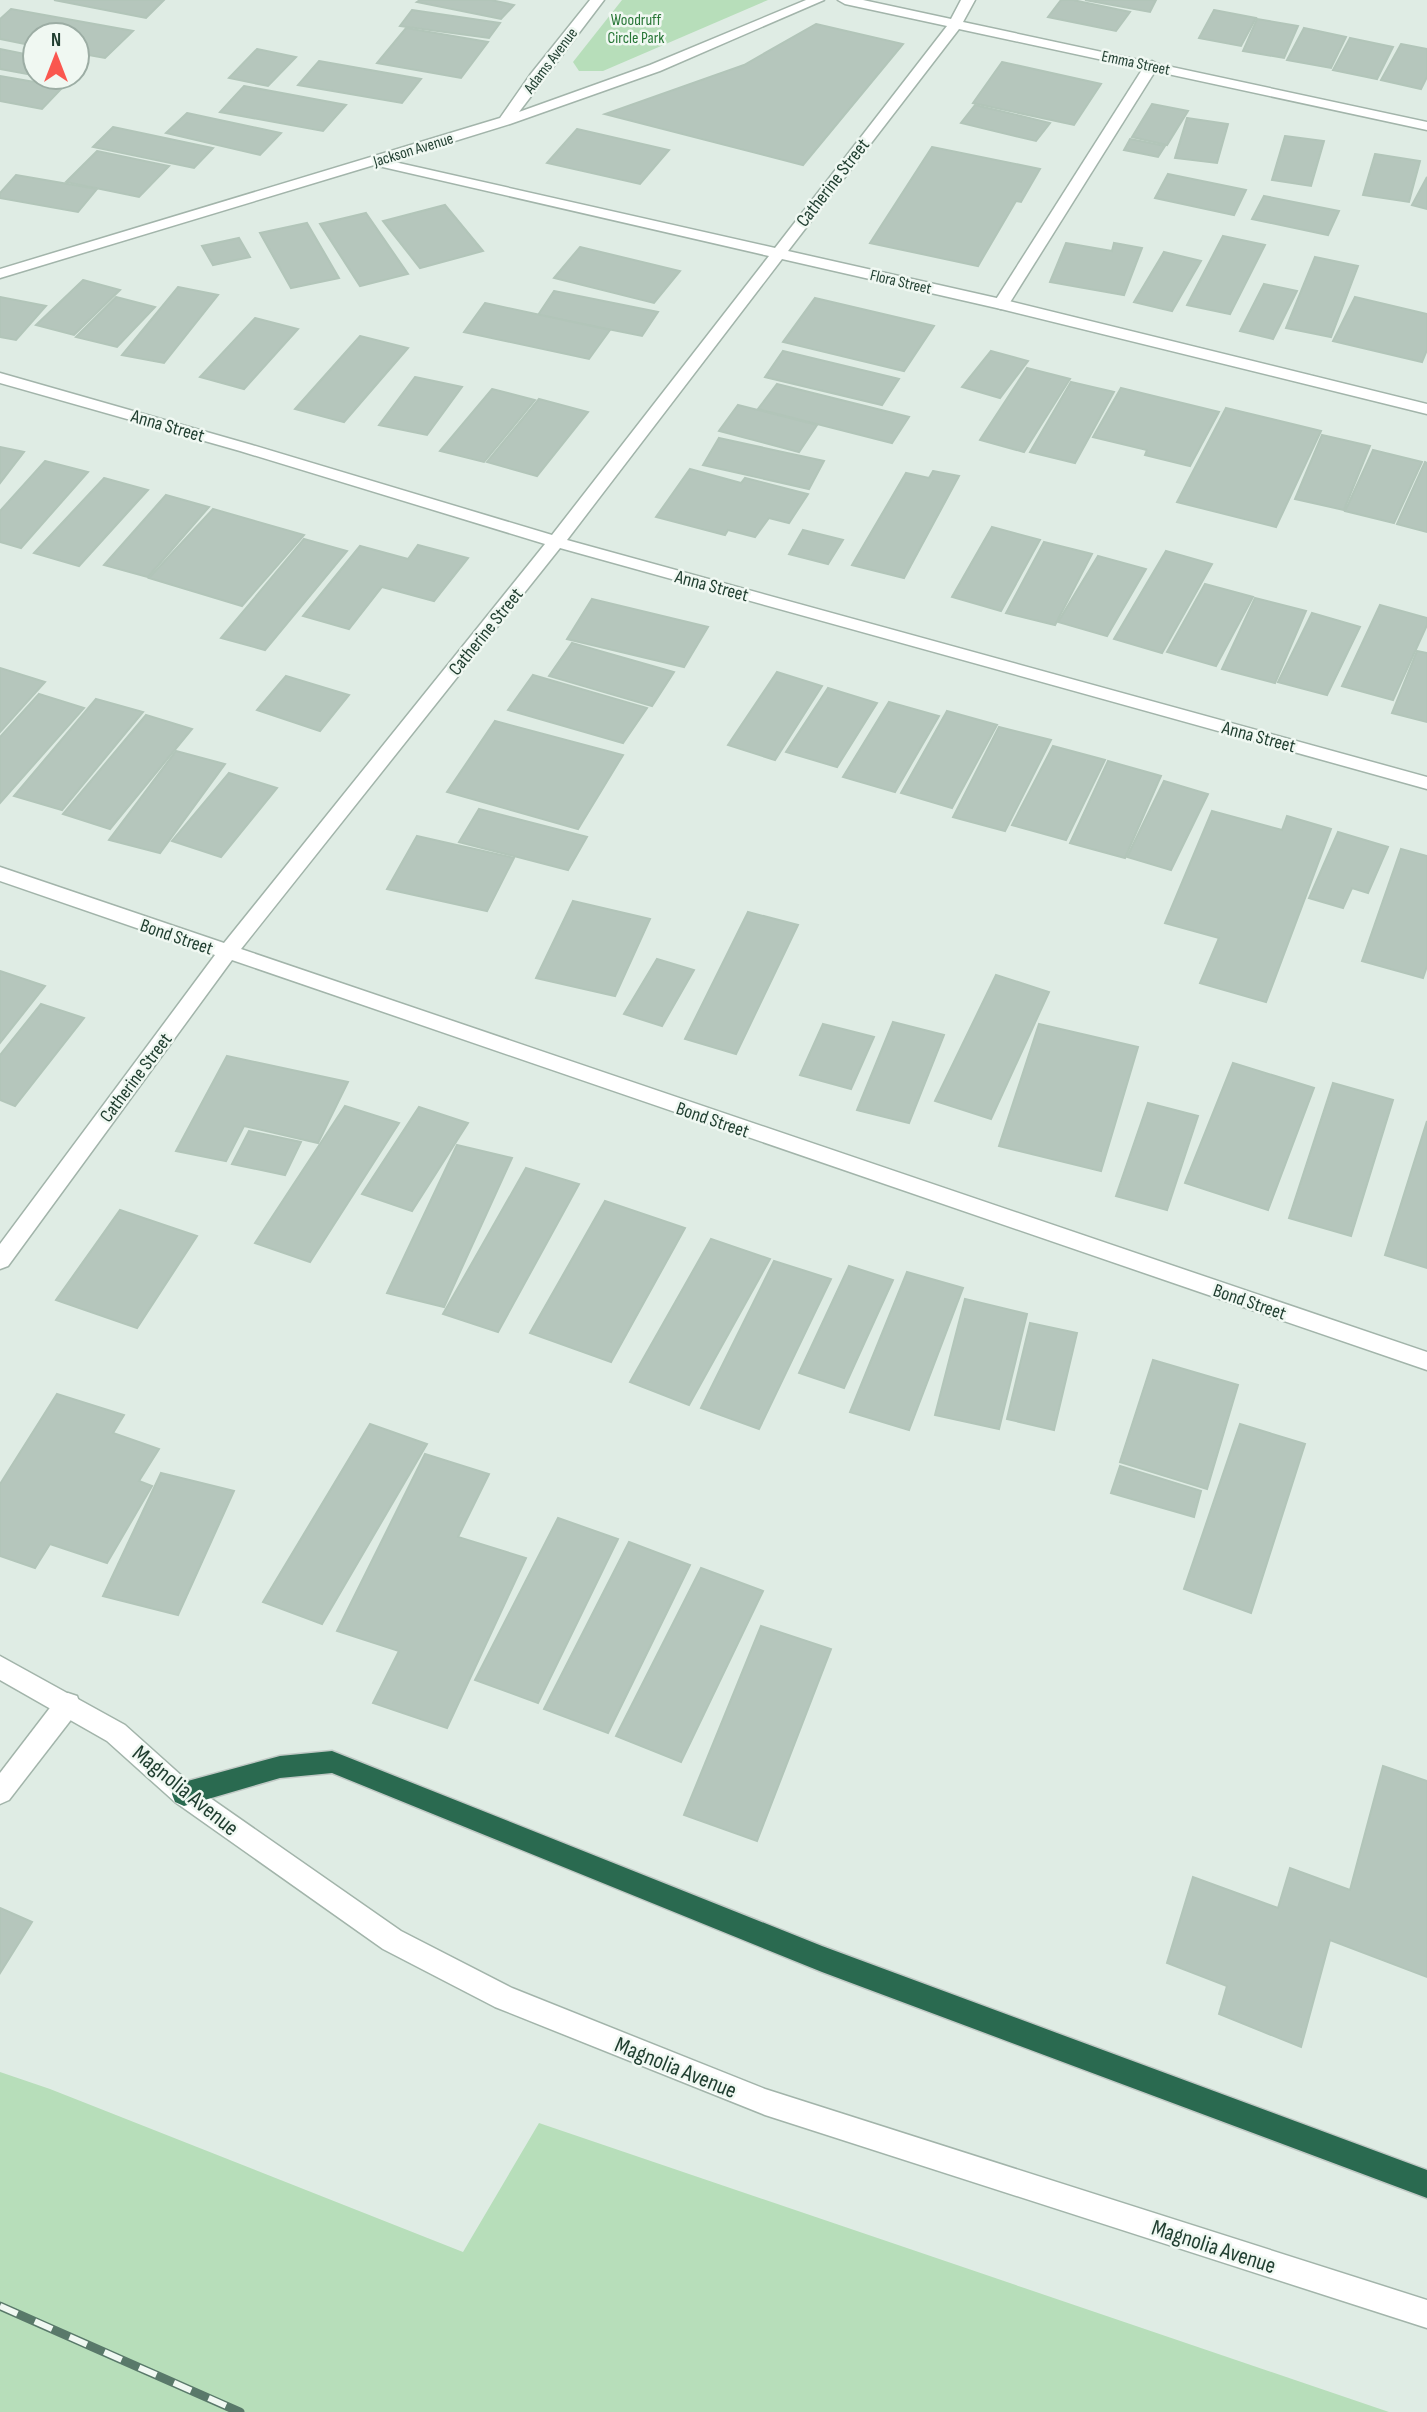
<svg xmlns="http://www.w3.org/2000/svg" width="1427" height="2412" font-family="'Sofia Sans Condensed',sans-serif">
	<style>
		.green { fill: #b7deba }
		.building { fill: #b5c6bc; stroke: #b2c5b9; stroke-width: 2 }
		.lines { fill: none; stroke-linecap: round; stroke-linejoin: round }
		.lane-casing { stroke: #a2b4aa; stroke-width: 3 }
		.street-casing { stroke: #a2b4aa; stroke-width: 3 }
		.highway-casing { stroke: #c0c9c5; stroke-width: 3 }
		.lane { fill: #fff; fill-rule: evenodd }
		.street { fill: #fff; fill-rule: evenodd }
		.highway { fill: #2a6a50; fill-rule: evenodd }
		.rail-casing { stroke: #59796a; stroke-width: 9 }
		.rail { stroke: #f0f8f2; stroke-width: 6; stroke-dasharray: 19; stroke-linecap: butt }
		.labels { text-anchor: middle; stroke-width: 5; stroke-linejoin: round; paint-order: stroke }
		.far-park-label { font-size: 16px; fill: #277636; stroke: #f0f8f2 }
		.far-street-label { font-size: 16px; fill: #1f3d2f; stroke: #f0f8f2 }
		.street-label { font-size: 19px; fill: #1f3d2f; stroke: #f0f8f2 }
		.near-street-label { font-size: 23px; fill: #1f3d2f; stroke: #f0f8f2 }
	</style>
	<rect width="100%" height="100%" fill="#dfece4"/>
	<g class="green">
		<path d="M622,0H768L603,71H579L573,62Z"/>
		<path d="M0,2072L50,2089L463,2252L539,2123L1389,2412H0Z"/>
	</g>
	<g class="building">
		<path d="M54,0H164L146,18Z"/>
		<path d="M420,0H491L514,5L501,19L417,2Z"/>
		<path d="M1061,0H1073L1130,12L1116,31L1048,17Z"/>
		<path d="M1085,0H1156L1150,12Z"/>
		<path d="M11,9L133,31L105,58L77,53V35H35V46L0,39V19Z"/>
		<path d="M412,10L500,23L489,38L400,26Z"/>
		<path d="M1214,10L1256,18L1241,46L1199,38Z"/>
		<path d="M1257,19L1298,26L1284,58L1243,51Z"/>
		<path d="M816,24L903,44L803,165L605,114L744,65Z"/>
		<path d="M406,28L488,42L461,78L377,63Z"/>
		<path d="M1304,28L1346,37L1331,68L1287,60Z"/>
		<path d="M1350,38L1393,47L1377,79L1333,70Z"/>
		<path d="M1401,44L1427,49V77L1421,89L1381,80Z"/>
		<path d="M0,49L35,56V66L27,74L0,69Z"/>
		<path d="M257,49L296,57L268,86L229,78Z"/>
		<path d="M319,61L421,79L402,103L298,85Z"/>
		<path d="M1002,62L1101,84L1074,125L973,103Z"/>
		<path d="M0,76L63,87L42,109L0,101Z"/>
		<path d="M244,86L346,105L323,131L220,112Z"/>
		<path d="M1152,104L1188,111L1167,145L1132,137Z"/>
		<path d="M975,105L1050,123L1036,141L961,123Z"/>
		<path d="M187,113L281,133L260,155L166,133Z"/>
		<path d="M1187,118L1228,124L1217,163L1175,158Z"/>
		<path d="M113,127L213,148L194,168L93,147Z"/>
		<path d="M577,129L669,150L640,184L547,163Z"/>
		<path d="M1285,136L1324,141L1311,186L1272,180Z"/>
		<path d="M1130,139L1165,146L1158,157L1124,150Z"/>
		<path d="M932,147L1040,169L1021,202L1016,201L978,266L870,243Z"/>
		<path d="M97,151L169,166L139,197L66,182Z"/>
		<path d="M1375,154L1420,161L1409,202L1363,195Z"/>
		<path d="M1168,174L1246,190L1234,215L1155,198Z"/>
		<path d="M16,175L97,189L78,212L0,198V193Z"/>
		<path d="M1427,177V209L1412,205Z"/>
		<path d="M1264,196L1339,211L1328,235L1252,219Z"/>
		<path d="M445,205L483,251L420,268L383,221Z"/>
		<path d="M366,213L408,274L360,286L320,224Z"/>
		<path d="M307,223L339,278L291,288L260,233Z"/>
		<path d="M1223,236L1265,245L1230,314L1187,305Z"/>
		<path d="M239,238L250,257L213,265L202,246Z"/>
		<path d="M1066,243L1112,251L1114,243L1142,248L1124,295L1050,282Z"/>
		<path d="M580,247L680,271L654,303L554,278Z"/>
		<path d="M1164,252L1201,261L1172,311L1134,302Z"/>
		<path d="M1315,257L1358,266L1331,337L1286,328Z"/>
		<path d="M83,280L120,290L74,335L36,325Z"/>
		<path d="M1264,284L1297,291L1273,339L1240,331Z"/>
		<path d="M178,287L218,295L164,363L122,355Z"/>
		<path d="M554,291L658,312L642,336L538,315Z"/>
		<path d="M0,297L46,306L16,340L0,337Z"/>
		<path d="M116,297L155,307L117,347L76,337Z"/>
		<path d="M1355,297L1427,314V350L1422,362L1333,341Z"/>
		<path d="M815,298L934,326L904,371L783,342Z"/>
		<path d="M485,303L610,330L589,359L464,332Z"/>
		<path d="M255,318L298,329L244,389L200,377Z"/>
		<path d="M360,336L408,348L344,422L295,409Z"/>
		<path d="M783,351L899,379L882,405L765,377Z"/>
		<path d="M991,351L1028,361L1000,398L962,387Z"/>
		<path d="M1027,368L1070,379L1024,452L980,440Z"/>
		<path d="M415,377L462,387L427,435L379,425Z"/>
		<path d="M1071,382L1114,392L1075,463L1030,452Z"/>
		<path d="M777,384L909,417L892,443L758,409Z"/>
		<path d="M1121,388L1219,412L1190,466L1145,455L1147,450L1093,437Z"/>
		<path d="M492,389L535,400L484,462L440,451Z"/>
		<path d="M539,399L588,412L537,476L487,462Z"/>
		<path d="M738,405L817,425L799,452L719,431Z"/>
		<path d="M1226,408L1321,431L1276,527L1177,502Z"/>
		<path d="M1322,435L1370,446L1344,510L1295,499Z"/>
		<path d="M719,438L824,461L809,489L703,465Z"/>
		<path d="M0,447L24,452L0,483Z"/>
		<path d="M1373,450L1422,462L1394,523L1345,511Z"/>
		<path d="M45,461L88,472L21,548L0,542V511Z"/>
		<path d="M1425,462L1427,463V532L1397,524Z"/>
		<path d="M690,469L741,483L745,478L808,494L789,523L769,518L755,537L728,530L725,535L656,517Z"/>
		<path d="M933,471L959,476L904,578L852,565L906,473L929,478Z"/>
		<path d="M104,478L148,490L79,566L34,553Z"/>
		<path d="M166,495L209,507L148,577L104,565Z"/>
		<path d="M213,509L304,535L242,606L149,578Z"/>
		<path d="M992,527L1040,540L1001,611L952,597Z"/>
		<path d="M803,530L843,540L828,564L789,554Z"/>
		<path d="M304,539L347,551L265,650L221,638Z"/>
		<path d="M1044,542L1092,554L1055,625L1006,613Z"/>
		<path d="M418,545L468,558L434,601L382,587L349,629L303,616L360,546L408,559Z"/>
		<path d="M1166,551L1212,564L1162,653L1114,639Z"/>
		<path d="M1098,556L1146,569L1107,636L1058,622Z"/>
		<path d="M1205,584L1253,597L1216,666L1167,652Z"/>
		<path d="M1255,598L1306,611L1275,683L1222,669Z"/>
		<path d="M592,599L708,627L684,667L567,639Z"/>
		<path d="M1380,605L1427,618V625L1393,700L1342,686Z"/>
		<path d="M1312,613L1360,627L1327,695L1278,682Z"/>
		<path d="M572,643L674,672L652,706L549,676Z"/>
		<path d="M1417,651L1427,653V722L1392,713Z"/>
		<path d="M0,668L45,682L0,732Z"/>
		<path d="M777,672L822,686L775,760L728,745Z"/>
		<path d="M533,675L647,708L623,743L508,710Z"/>
		<path d="M286,676L349,695L320,731L257,710Z"/>
		<path d="M828,688L877,703L837,767L786,752Z"/>
		<path d="M39,694L84,708L0,803V737Z"/>
		<path d="M96,699L143,712L62,810L14,796Z"/>
		<path d="M889,702L939,716L895,792L843,777Z"/>
		<path d="M947,711L997,725L952,808L901,793Z"/>
		<path d="M146,715L192,729L110,829L63,814Z"/>
		<path d="M495,721L623,755L578,829L447,792Z"/>
		<path d="M999,727L1051,740L1005,831L953,817Z"/>
		<path d="M1053,746L1105,760L1066,840L1012,825Z"/>
		<path d="M176,751L225,764L160,853L109,840Z"/>
		<path d="M1108,761L1161,776L1125,858L1070,843Z"/>
		<path d="M229,773L277,788L221,857L172,841Z"/>
		<path d="M1164,781L1208,794L1171,870L1127,857Z"/>
		<path d="M479,809L587,837L568,870L459,842Z"/>
		<path d="M1212,811L1282,830L1287,816L1331,829L1266,1002L1200,983L1219,938L1165,923Z"/>
		<path d="M1338,832L1388,847L1368,893L1352,888L1343,908L1309,898Z"/>
		<path d="M417,836L514,858L487,911L387,889Z"/>
		<path d="M1401,849L1427,856V966L1423,978L1362,961Z"/>
		<path d="M573,901L650,919L615,996L536,978Z"/>
		<path d="M748,912L798,925L736,1054L685,1039Z"/>
		<path d="M657,959L694,970L662,1026L624,1014Z"/>
		<path d="M0,971L45,986L0,1043Z"/>
		<path d="M996,975L1049,992L991,1119L935,1101Z"/>
		<path d="M41,1004L84,1018L15,1106L0,1100V1055Z"/>
		<path d="M893,1022L944,1035L909,1123L857,1110Z"/>
		<path d="M823,1024L874,1037L851,1089L800,1075Z"/>
		<path d="M1039,1024L1138,1047L1101,1171L999,1146Z"/>
		<path d="M227,1056L348,1082L318,1143L244,1126L226,1161L176,1151Z"/>
		<path d="M1233,1063L1314,1088L1268,1210L1185,1183Z"/>
		<path d="M1333,1083L1393,1100L1351,1236L1289,1218Z"/>
		<path d="M1148,1103L1198,1116L1167,1210L1116,1196Z"/>
		<path d="M345,1106L399,1123L310,1262L255,1243Z"/>
		<path d="M419,1107L468,1123L412,1211L362,1194Z"/>
		<path d="M1427,1121V1268L1385,1255Z"/>
		<path d="M249,1131L301,1142L285,1175L232,1164Z"/>
		<path d="M457,1145L512,1158L444,1307L387,1293Z"/>
		<path d="M526,1168L579,1184L498,1332L443,1314Z"/>
		<path d="M605,1201L685,1228L611,1362L530,1333Z"/>
		<path d="M120,1210L197,1236L137,1328L56,1300Z"/>
		<path d="M711,1239L770,1259L689,1405L630,1382Z"/>
		<path d="M774,1261L831,1279L759,1429L701,1408Z"/>
		<path d="M849,1266L893,1280L844,1388L799,1373Z"/>
		<path d="M907,1272L963,1288L909,1430L850,1412Z"/>
		<path d="M965,1299L1027,1314L999,1429L935,1415Z"/>
		<path d="M1030,1323L1077,1333L1054,1430L1007,1419Z"/>
		<path d="M1153,1360L1238,1385L1207,1489L1120,1462Z"/>
		<path d="M57,1394L124,1415L113,1433L159,1449L139,1481L152,1486L107,1563L50,1544L35,1568L0,1556V1484Z"/>
		<path d="M370,1424L427,1444L322,1624L263,1602Z"/>
		<path d="M1240,1424L1305,1444L1251,1613L1184,1589Z"/>
		<path d="M425,1454L489,1474L458,1537L526,1558L447,1728L373,1703L399,1651L337,1631Z"/>
		<path d="M1120,1466L1201,1491L1194,1517L1111,1493Z"/>
		<path d="M161,1473L234,1491L178,1615L103,1596Z"/>
		<path d="M558,1518L618,1539L538,1703L475,1680Z"/>
		<path d="M629,1542L690,1565L608,1733L544,1709Z"/>
		<path d="M701,1568L763,1591L681,1762L616,1736Z"/>
		<path d="M761,1626L831,1649L757,1841L684,1815Z"/>
		<path d="M1383,1766L1427,1781V1977L1330,1940L1301,2047L1219,2014L1227,1986L1167,1963L1193,1877L1278,1908L1290,1868L1350,1890Z"/>
		<path d="M0,1908L32,1922L0,1973Z"/>
	</g>
	<g class="lines">
		<defs>
			<g id="lane">
				<path d="M1152,61L1159,65L1009,304L1001,309L996,307L993,304L1145,65Z"/>
				<path d="M68,1693L77,1696L80,1704L77,1712L9,1800L0,1804V1773L59,1696Z"/>
			</g>
			<g id="street">
				<path d="M590,0H604L519,112L650,65L806,0H824L660,71L510,124L390,161L775,248L947,26L845,4L838,0H863L951,19L961,0H975L963,22L1427,122V130L959,29L788,251L1001,299L1427,404V414L1001,309L782,259L567,540L1427,777V789L560,548L241,949L1427,1352V1370L232,960L8,1266L0,1269V1244L215,955L0,881V867L224,943L545,544L240,451L0,383V373L252,445L552,535L769,256L374,165L0,278V269L500,118L530,75Z"/>
				<path d="M0,1656L125,1725L193,1786L401,1931L512,1988L765,2089L1427,2300V2328L765,2115L495,2007L383,1949L175,1802L107,1741L0,1680Z"/>
			</g>
			<path id="highway" d="M332,1751L822,1946L1427,2170V2198L822,1972L332,1773L280,1778L184,1806L175,1802L172,1794L175,1786L184,1782L280,1756Z"/>
		</defs>
		<use href="#lane" class="lane-casing"/>
		<use href="#street" class="street-casing"/>
		<use href="#highway" class="highway-casing"/>
		<use href="#lane" class="lane"/>
		<use href="#street" class="street"/>
		<use href="#highway" class="highway"/>
		<defs>
			<path id="rail" d="M0,2306L240,2412"/>
		</defs>
		<use href="#rail" class="rail-casing"/>
		<use href="#rail" class="rail"/>
	</g>
	<g class="labels">
		<g class="far-park-label">
			<text x="636" y="25">Woodruff<tspan x="636" dy="18">Circle Park</tspan></text>
		</g>
		<g class="far-street-label">
			<text transform="translate(550 60) rotate(-53)" y="6">Adams Avenue</text>
			<text transform="translate(1136 62) rotate(12)" y="6">Emma Street</text>
			<text transform="translate(413 149) rotate(-17)" y="6">Jackson Avenue</text>
			<text transform="translate(901 281) rotate(13)" y="6">Flora Street</text>
		</g>
		<g class="street-label">
			<text transform="translate(832 182) rotate(-52)" y="7">Catherine Street</text>
			<text transform="translate(168 425) rotate(16)" y="7">Anna Street</text>
			<text transform="translate(712 585) rotate(15)" y="7">Anna Street</text>
			<text transform="translate(485 631) rotate(-51)" y="7">Catherine Street</text>
			<text transform="translate(1259 736) rotate(15)" y="7">Anna Street</text>
			<text transform="translate(177 936) rotate(19)" y="7">Bond Street</text>
			<text transform="translate(135 1077) rotate(-53)" y="7">Catherine Street</text>
			<text transform="translate(713 1119) rotate(19)" y="7">Bond Street</text>
			<text transform="translate(1250 1301) rotate(19)" y="7">Bond Street</text>
		</g>
		<g class="near-street-label">
			<text transform="translate(186 1790) rotate(39)" y="8">Magnolia Avenue</text>
			<text transform="translate(676 2067) rotate(22)" y="8">Magnolia Avenue</text>
			<text transform="translate(1214 2246) rotate(18)" y="8">Magnolia Avenue</text>
		</g>
	</g>
	<g transform="translate(56 56)"><circle r="33" fill="#f0f8f2" stroke="#9cada4" stroke-width="2"/>
	<path d="M0-5L12 26L0 18L-12 26Z" fill="#fa574f"/>
	<text y="-10" font-size="19" font-weight="bold" text-anchor="middle" fill="#1f3d2f">N</text>
	</g>
</svg>
